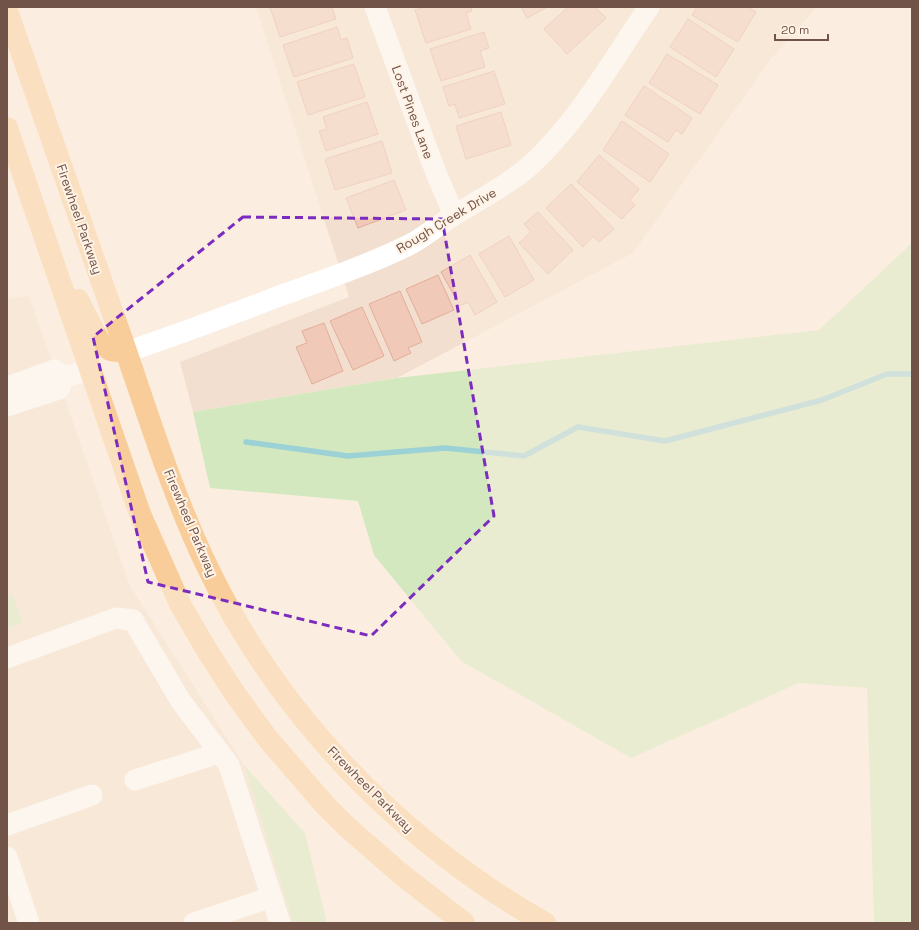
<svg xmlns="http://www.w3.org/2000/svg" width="919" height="930" font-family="'Space Grotesk',sans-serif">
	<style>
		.residential { fill: #f3dfcf }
		.green { fill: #d3e8bf }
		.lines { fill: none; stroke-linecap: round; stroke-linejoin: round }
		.stream { stroke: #9cd1d5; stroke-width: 5.5 }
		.building { fill: #f0c9b8; stroke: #e2ae99 }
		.minor { stroke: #fff; stroke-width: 21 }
		.major { stroke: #f9cd99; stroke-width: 22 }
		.marked { fill: none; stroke: #7b2cbf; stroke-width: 3; stroke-dasharray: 8 5; stroke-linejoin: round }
		.labels { text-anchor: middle; stroke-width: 4; stroke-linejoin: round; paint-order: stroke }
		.street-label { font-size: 13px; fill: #715348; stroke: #fff3e6 }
	</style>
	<rect width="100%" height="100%" fill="#fbeee0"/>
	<g class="residential">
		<path d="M256,7H817L771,59L633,253L397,378L193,412L180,362L349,297Z"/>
		<path d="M29,296L130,586L244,765L293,923H7V299Z"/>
	</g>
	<g class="green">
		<path d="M912,243V923H874L867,688L799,683L631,758L461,661L374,555L358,501L210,488L193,412L397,378L819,330Z"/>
		<path d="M13,595L23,623L7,628V597Z"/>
		<path d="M244,765L305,833L327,923H293Z"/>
	</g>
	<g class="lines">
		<path class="stream" d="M246,442L348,456L445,448L524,456L578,427L665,441L822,400L887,374H912"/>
	</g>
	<g class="building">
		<path d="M270,7H332L336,19L280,37Z"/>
		<path d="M425,7H471L472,11L466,13L471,29L426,43L415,10Z"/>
		<path d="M521,7H547L527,18Z"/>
		<path d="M568,7H595L606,18L567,54L544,29Z"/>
		<path d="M697,7H747L756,12L738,42L692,15Z"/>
		<path d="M688,19L734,49L716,77L670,47Z"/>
		<path d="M337,27L341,40L347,38L353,58L294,77L283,45Z"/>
		<path d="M484,32L489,48L480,51L485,67L441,81L430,49Z"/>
		<path d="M667,54L718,85L700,114L649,83Z"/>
		<path d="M354,64L365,97L308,115L297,82Z"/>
		<path d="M494,71L505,104L459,118L455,104L449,106L443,87Z"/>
		<path d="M644,86L692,118L682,134L676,130L668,142L625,115Z"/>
		<path d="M367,102L378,134L326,151L319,131L327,129L323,117Z"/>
		<path d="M501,112L511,145L466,159L456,126Z"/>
		<path d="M622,121L669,154L650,182L603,150Z"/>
		<path d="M382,141L392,173L335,190L325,159Z"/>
		<path d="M599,155L639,189L630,200L635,205L622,219L577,182Z"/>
		<path d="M394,180L406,210L358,228L346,198Z"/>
		<path d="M571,184L614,229L599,242L593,236L583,247L546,208Z"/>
		<path d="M538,212L573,250L548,274L519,243L531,232L524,224Z"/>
		<path d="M509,236L534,280L505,297L479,254Z"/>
		<path d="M470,255L497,302L475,315L468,302L460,306L441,272Z"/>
		<path d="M438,275L454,310L422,324L406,289Z"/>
		<path d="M400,291L422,342L408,348L411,353L394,361L369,304Z"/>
		<path d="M362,307L384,356L353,370L330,321Z"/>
		<path d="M324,323L343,371L312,384L296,347L307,343L302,331Z"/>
	</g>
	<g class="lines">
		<g class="minor">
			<path d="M375,7L436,173L454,215"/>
			<path d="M126,352C179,334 230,315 282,295C324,280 368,265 409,245C425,237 439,224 455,215C483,197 514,182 538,158C583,114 613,59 649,7"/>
			<path d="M7,387L54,370L64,377L90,370"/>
			<path d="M7,406L59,389L64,377"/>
			<path d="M7,658L116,618L133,620L180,700L229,765L280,923"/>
			<path d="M135,780L219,753"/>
			<path d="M7,825L92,795"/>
			<path d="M7,857L29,923"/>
			<path d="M194,923L272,897"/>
		</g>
		<g class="major">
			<path d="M7,11C44,118 82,224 119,331C146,408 170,488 205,562C277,714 399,840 545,923"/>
			<path d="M7,128L140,514L181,606L208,652L233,691L268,739L325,805L347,827L401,874L464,923"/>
			<path d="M78,300L99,341L110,350L126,352"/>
		</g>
	</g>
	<path d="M0 0H919V930H0ZM243,217L442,219L494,516L371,636L148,582L93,337Z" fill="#fbeee0" fill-opacity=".55" fill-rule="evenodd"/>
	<path class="marked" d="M243,217L442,219L494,516L371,636L148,582L93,337Z"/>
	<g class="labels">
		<g class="street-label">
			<text transform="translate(413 112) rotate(70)" y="5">Lost Pines Lane</text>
			<text transform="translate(80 219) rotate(71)" y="5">Firewheel Parkway</text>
			<text transform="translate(446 220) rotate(-31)" y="5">Rough Creek Drive</text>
			<text transform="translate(191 523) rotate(67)" y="5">Firewheel Parkway</text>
			<text transform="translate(371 789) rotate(45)" y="5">Firewheel Parkway</text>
		</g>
	</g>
	<rect width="919" height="930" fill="none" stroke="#715348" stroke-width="16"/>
	<path d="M775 34v6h53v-6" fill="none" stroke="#715348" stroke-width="2"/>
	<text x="781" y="34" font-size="12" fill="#715348" stroke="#fff3e6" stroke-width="3" paint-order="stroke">20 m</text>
</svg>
